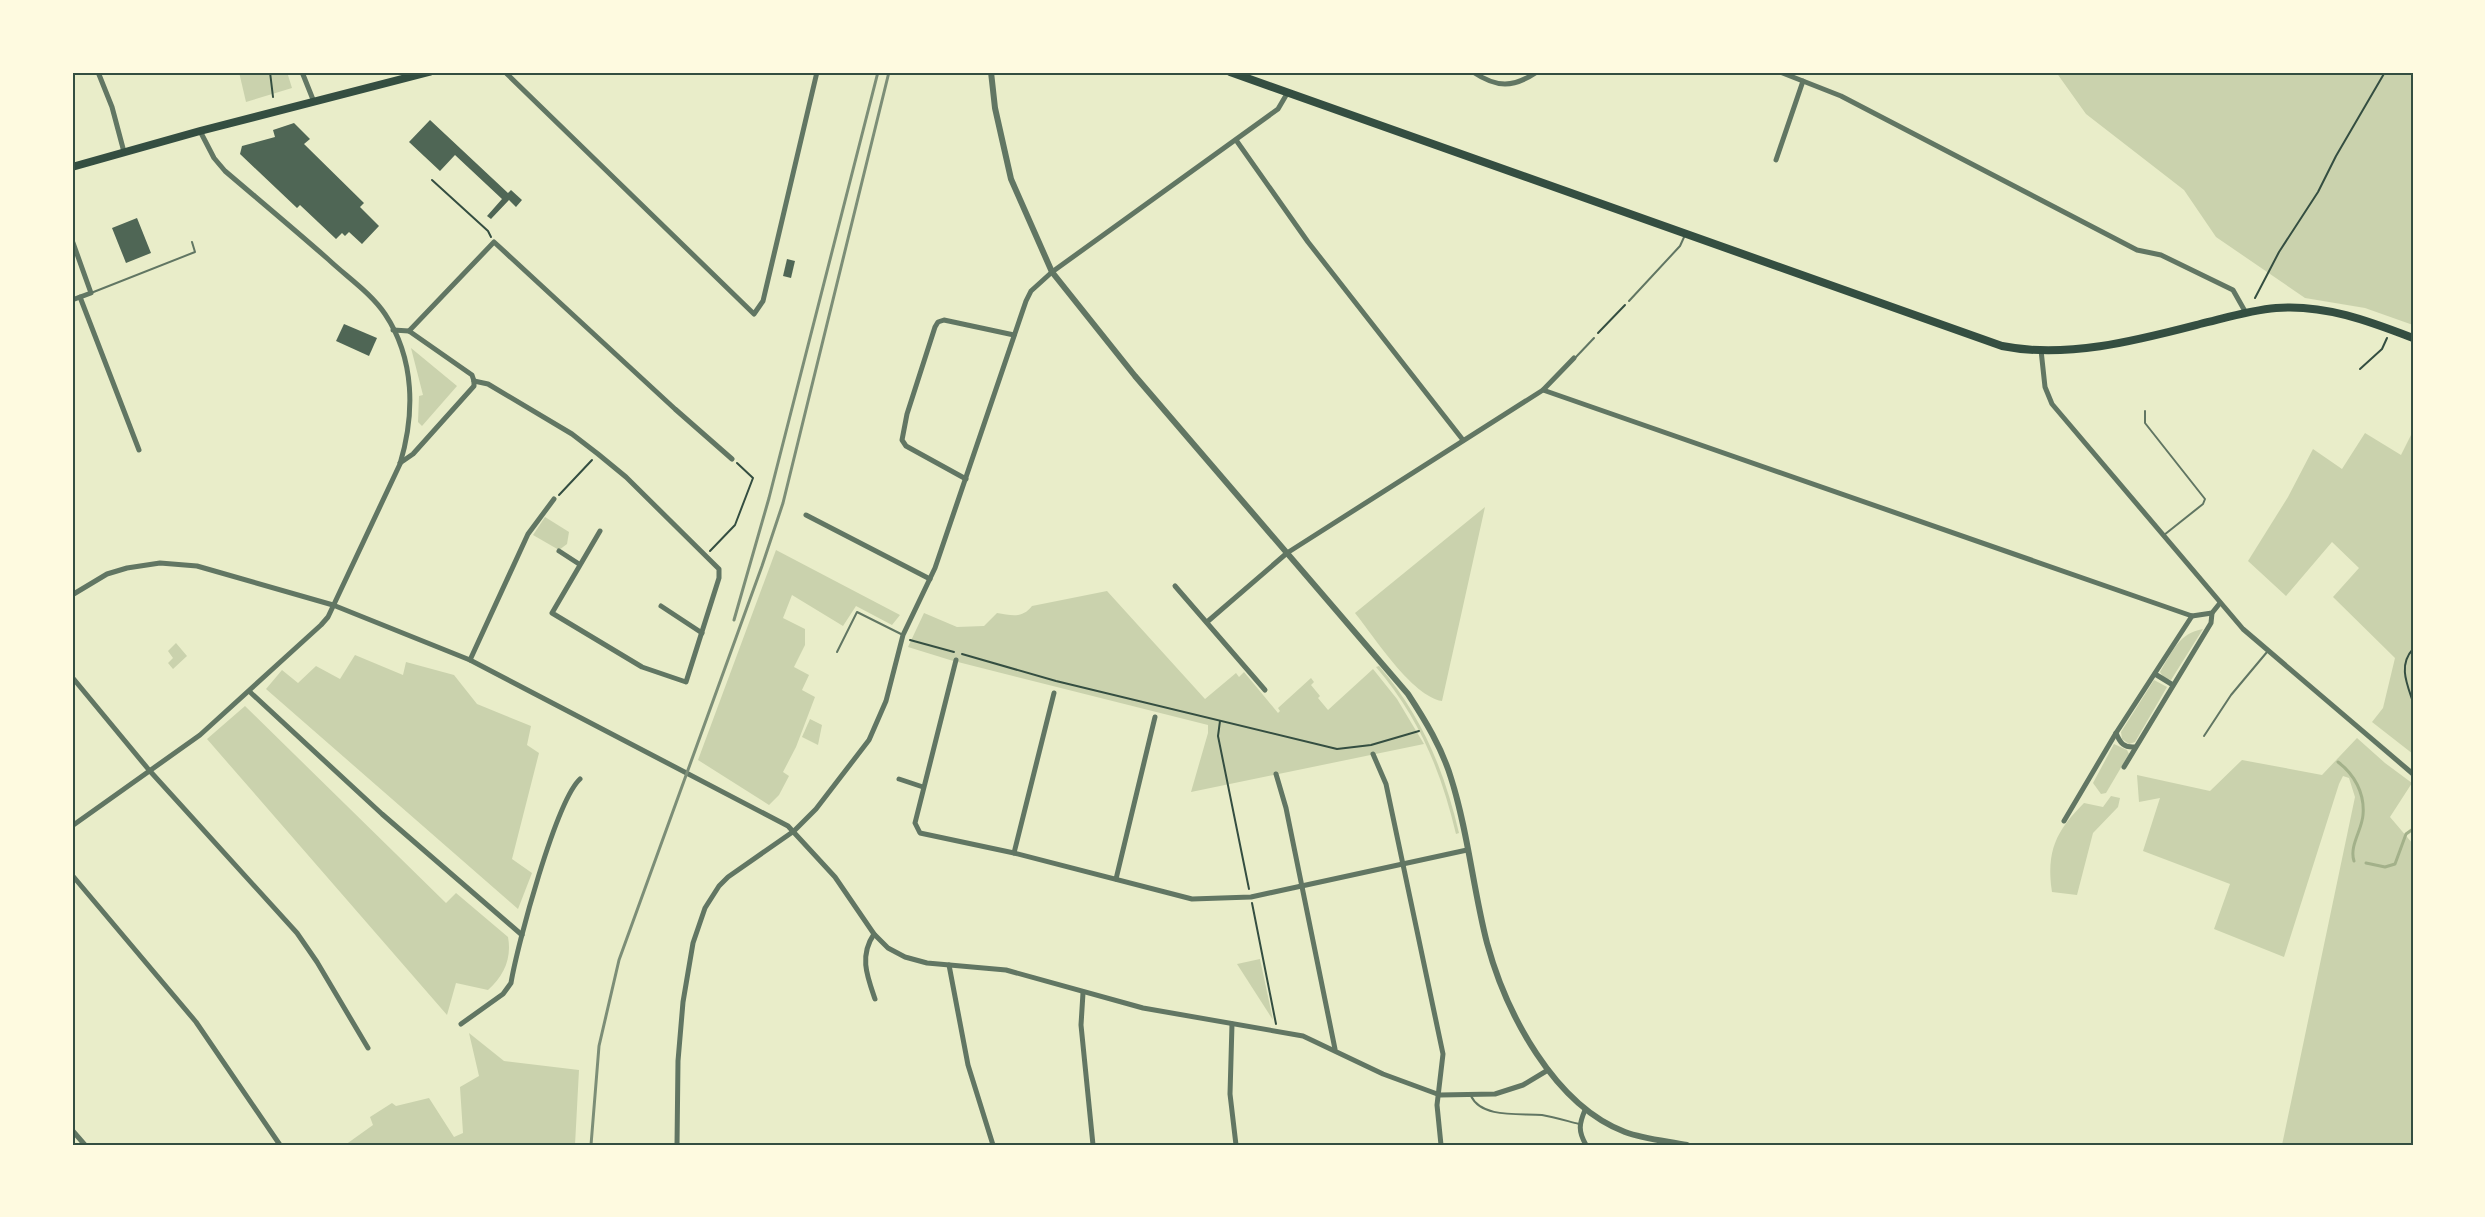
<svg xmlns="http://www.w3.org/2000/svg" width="2485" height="1217" font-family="'Fira Sans',sans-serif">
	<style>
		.green { fill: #cad2ad }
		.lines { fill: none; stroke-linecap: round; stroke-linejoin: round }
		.stream { stroke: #a3b18a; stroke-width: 3 }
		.building { fill: #4f6655 }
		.path { stroke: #344e41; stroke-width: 2 }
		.service { stroke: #617663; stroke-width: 2 }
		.minor { stroke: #617663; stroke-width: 5 }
		.tertiary { stroke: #617663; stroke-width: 6 }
		.secondary { stroke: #344e41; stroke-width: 8 }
		.rail { stroke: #7c8e77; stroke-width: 3 }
		.neatline { fill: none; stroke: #344e41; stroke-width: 2 }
	</style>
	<rect width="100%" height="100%" fill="#e9edc9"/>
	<g class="green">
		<path d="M239,72H287L292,88L246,102Z"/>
		<path d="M2056,72H2413V325L2365,308L2305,298L2216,237L2184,190L2086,114Z"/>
		<path d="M411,348L457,386L422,426L418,422L419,396L423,395Z"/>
		<path d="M2413,431V754L2372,722L2383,708L2395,658L2333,597L2359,568L2332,542L2286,596L2248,561L2288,497L2313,449L2342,469L2365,433L2401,455Z"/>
		<path d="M1485,507L1442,701C1412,696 1375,638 1355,613Z"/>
		<path d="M545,517L569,532L567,544L559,550L533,535Z"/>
		<path d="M776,550L900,615L892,625L856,606L843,626L792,595L783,618L805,629V645L794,667L809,675L802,690L815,697L796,747L783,772L789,776L779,795L769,805L698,760Z"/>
		<path d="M1107,591L1205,699L1236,673L1239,677L1244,672L1278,713L1280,711L1278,708L1311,678L1314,682L1311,685L1320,696L1318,698L1328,710L1373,669L1397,699L1424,744L1191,792L1208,733V725L950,660L908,647L924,613L957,627L984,626L997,613C1011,615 1022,619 1032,606Z"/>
		<path d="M2203,629L2171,680L2164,678L2160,672C2172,652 2179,633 2203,629Z"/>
		<path d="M176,643L187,656L173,669L168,663L173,658L168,651Z"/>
		<path d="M355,655L403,675L406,662L454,675L477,704L531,726L527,745L539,753L512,859L532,873L518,909L266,689L282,670L298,683L316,666L340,679Z"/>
		<path d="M1379,666C1422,716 1444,770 1459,833L1456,834C1441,771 1419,717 1376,667Z"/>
		<path d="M2154,680L2167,687L2135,742L2129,744L2122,739L2121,732Z"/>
		<path d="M245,706L446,903L456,893L508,937C512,958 504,976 488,990L456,983L447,1015L207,739Z"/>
		<path d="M810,719L822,725L818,745L802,737Z"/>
		<path d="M2357,738L2385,763L2412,783L2390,817L2413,844V1145H2282L2355,797L2349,778L2343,776L2339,784L2284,957L2214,929L2230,884L2143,851L2160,798L2139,802L2137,775L2210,791L2242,760L2322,775Z"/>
		<path d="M2114,744L2127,750L2129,754L2106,793L2101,794L2093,783Z"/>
		<path d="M2111,796L2120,798L2118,807L2093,833L2077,895L2052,892C2046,851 2056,831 2084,803L2103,807Z"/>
		<path d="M1260,959L1273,1020L1237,964Z"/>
		<path d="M469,1033L504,1061L579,1070L575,1145H345L373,1125L370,1117L392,1103L396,1106L429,1098L454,1137L463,1133L460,1087L479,1076Z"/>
	</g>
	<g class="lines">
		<g class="stream">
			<path d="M2338,762C2354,774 2365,793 2363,815C2362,830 2349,846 2354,861"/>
			<path d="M2366,863L2385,867L2395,864L2406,834L2413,829"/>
		</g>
	</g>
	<g class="building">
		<path d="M430,120L508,193L511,190L522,200L516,207L509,200L491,219L487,216L502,199L455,155L440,171L409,142Z"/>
		<path d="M294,123L310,139L304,144L364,203L360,207L379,226L362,244L349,232L345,236L342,233L336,239L300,205L297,208L240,154L242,146L275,137L273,130Z"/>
		<path d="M137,218L151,253L126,263L112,228Z"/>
		<path d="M787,259L795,261L791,278L783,276Z"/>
		<path d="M344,324L377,338L369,356L336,341Z"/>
	</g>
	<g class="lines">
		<g class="path">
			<path d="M270,72L273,97"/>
			<path d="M432,180L488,231L491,237"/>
			<path d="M2255,298L2279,252L2318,192L2336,156L2385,72"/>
			<path d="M1598,333L1625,305"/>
			<path d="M2360,369L2382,349L2387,338"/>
			<path d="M559,495L592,460"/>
			<path d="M710,551L735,525L753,478L737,463"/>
			<path d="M910,640L954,652"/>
			<path d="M2413,649C2398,665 2407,684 2413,702"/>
			<path d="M962,654L1056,681L1337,749L1371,745L1419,731"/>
			<path d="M1220,721L1218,736L1249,889"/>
			<path d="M1252,903L1276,1024"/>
		</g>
		<g class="service">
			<path d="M91,293L195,252L192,242"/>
			<path d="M1629,301L1680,246L1685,235"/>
			<path d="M1576,357L1594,338"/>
			<path d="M2145,411V423L2205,499L2203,504L2164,535"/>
			<path d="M837,652L857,612L903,635"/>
			<path d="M2204,736L2231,695L2267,652"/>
			<path d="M1471,1096C1482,1119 1521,1113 1542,1115C1554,1117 1567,1121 1579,1124"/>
		</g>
		<g class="minor">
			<path d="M98,72L112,107L124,152"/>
			<path d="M302,72L314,102"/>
			<path d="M505,72L754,314L763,301L817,72"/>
			<path d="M1473,72C1497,88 1513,88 1537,72"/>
			<path d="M1780,72L1841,96L2137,250L2161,255L2233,290L2246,313"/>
			<path d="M1236,140L1308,242L1463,440"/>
			<path d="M1776,160L1803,81"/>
			<path d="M72,240L91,293L72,300"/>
			<path d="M80,297L139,450"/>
			<path d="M393,330L409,331L472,375L474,381"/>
			<path d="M409,331L494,242L675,409L732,459"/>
			<path d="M2041,350L2045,387L2052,404L2243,629L2413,774"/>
			<path d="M474,381L488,384L572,434L598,454L626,477L719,569V578L686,682L642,667L552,613L600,531"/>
			<path d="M1543,390L2192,616L2212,613L2220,603"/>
			<path d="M400,463L413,454L474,386V381"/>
			<path d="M966,479L906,446L902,440L907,414L935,327L938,322L944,320L1014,335"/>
			<path d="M806,515L930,579"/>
			<path d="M559,551L579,564"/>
			<path d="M1175,586L1265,690"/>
			<path d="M72,595L107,574L127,568L160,563L197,566L333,605L470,660L788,826L835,877L874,934L888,948L905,957L927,963L1006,970L1143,1008L1303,1036L1383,1074L1440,1095L1495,1094L1523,1085L1548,1070"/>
			<path d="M661,606L702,633"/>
			<path d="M1207,622L1287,553L1543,390L1574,358"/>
			<path d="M470,660L528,534L554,499"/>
			<path d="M956,660L915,823L920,833L1014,853L1192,899L1251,897L1467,850"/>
			<path d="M2155,674L2173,685"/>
			<path d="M72,677L149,770L297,933L317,962L368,1048"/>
			<path d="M250,692L382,814L522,935"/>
			<path d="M2116,733C2120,743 2124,748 2135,747"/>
			<path d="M1373,754L1386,784L1443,1054L1437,1105L1441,1145"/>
			<path d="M2124,767L2211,623L2212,613"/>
			<path d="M1276,774L1286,808L1335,1049"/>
			<path d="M899,779L923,787"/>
			<path d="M2064,821L2116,733L2192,616"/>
			<path d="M72,826L200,735L321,625L328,617L400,464C415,414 415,359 385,314C371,293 347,277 329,260C295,230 259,200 225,171L214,158L200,131"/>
			<path d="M1014,853L1054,693"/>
			<path d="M72,875L196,1022L280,1145"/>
			<path d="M1116,879L1155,717"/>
			<path d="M874,934C859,956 867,976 875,999"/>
			<path d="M949,965L968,1065L993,1145"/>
			<path d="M1083,993L1081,1025L1093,1145"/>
			<path d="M461,1024L503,994L511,983C517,946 556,801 580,779"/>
			<path d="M1232,1024L1230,1094L1236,1145"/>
			<path d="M1585,1110C1579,1124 1578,1131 1586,1145"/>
			<path d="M72,1130L85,1145"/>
			<path d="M677,1145L678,1061L683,1002L693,943L705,908L719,886L728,877L794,831L816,809L869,740L886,701L903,635L935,568L1026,301L1031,291L1052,272L1278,109L1288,92"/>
		</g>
		<path class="tertiary" d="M991,72L995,108L1011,179L1052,272L1135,376L1408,694C1425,720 1442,748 1451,778C1468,831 1473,889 1487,943C1506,1013 1554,1105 1625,1132C1644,1139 1667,1141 1687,1145"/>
		<g class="secondary">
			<path d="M1230,72L2002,346C2067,359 2138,340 2200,324C2225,318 2251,310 2276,308C2324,304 2369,321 2413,338"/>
			<path d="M72,167L200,131L429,72"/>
		</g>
		<g class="rail">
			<path d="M734,620L769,498L878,72"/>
			<path d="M591,1145L599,1046L619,960L762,566L783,503L889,72"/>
		</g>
	</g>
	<rect width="2485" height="1217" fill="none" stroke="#fefae0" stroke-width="147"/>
	<rect x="74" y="74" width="2338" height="1070" class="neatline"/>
</svg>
